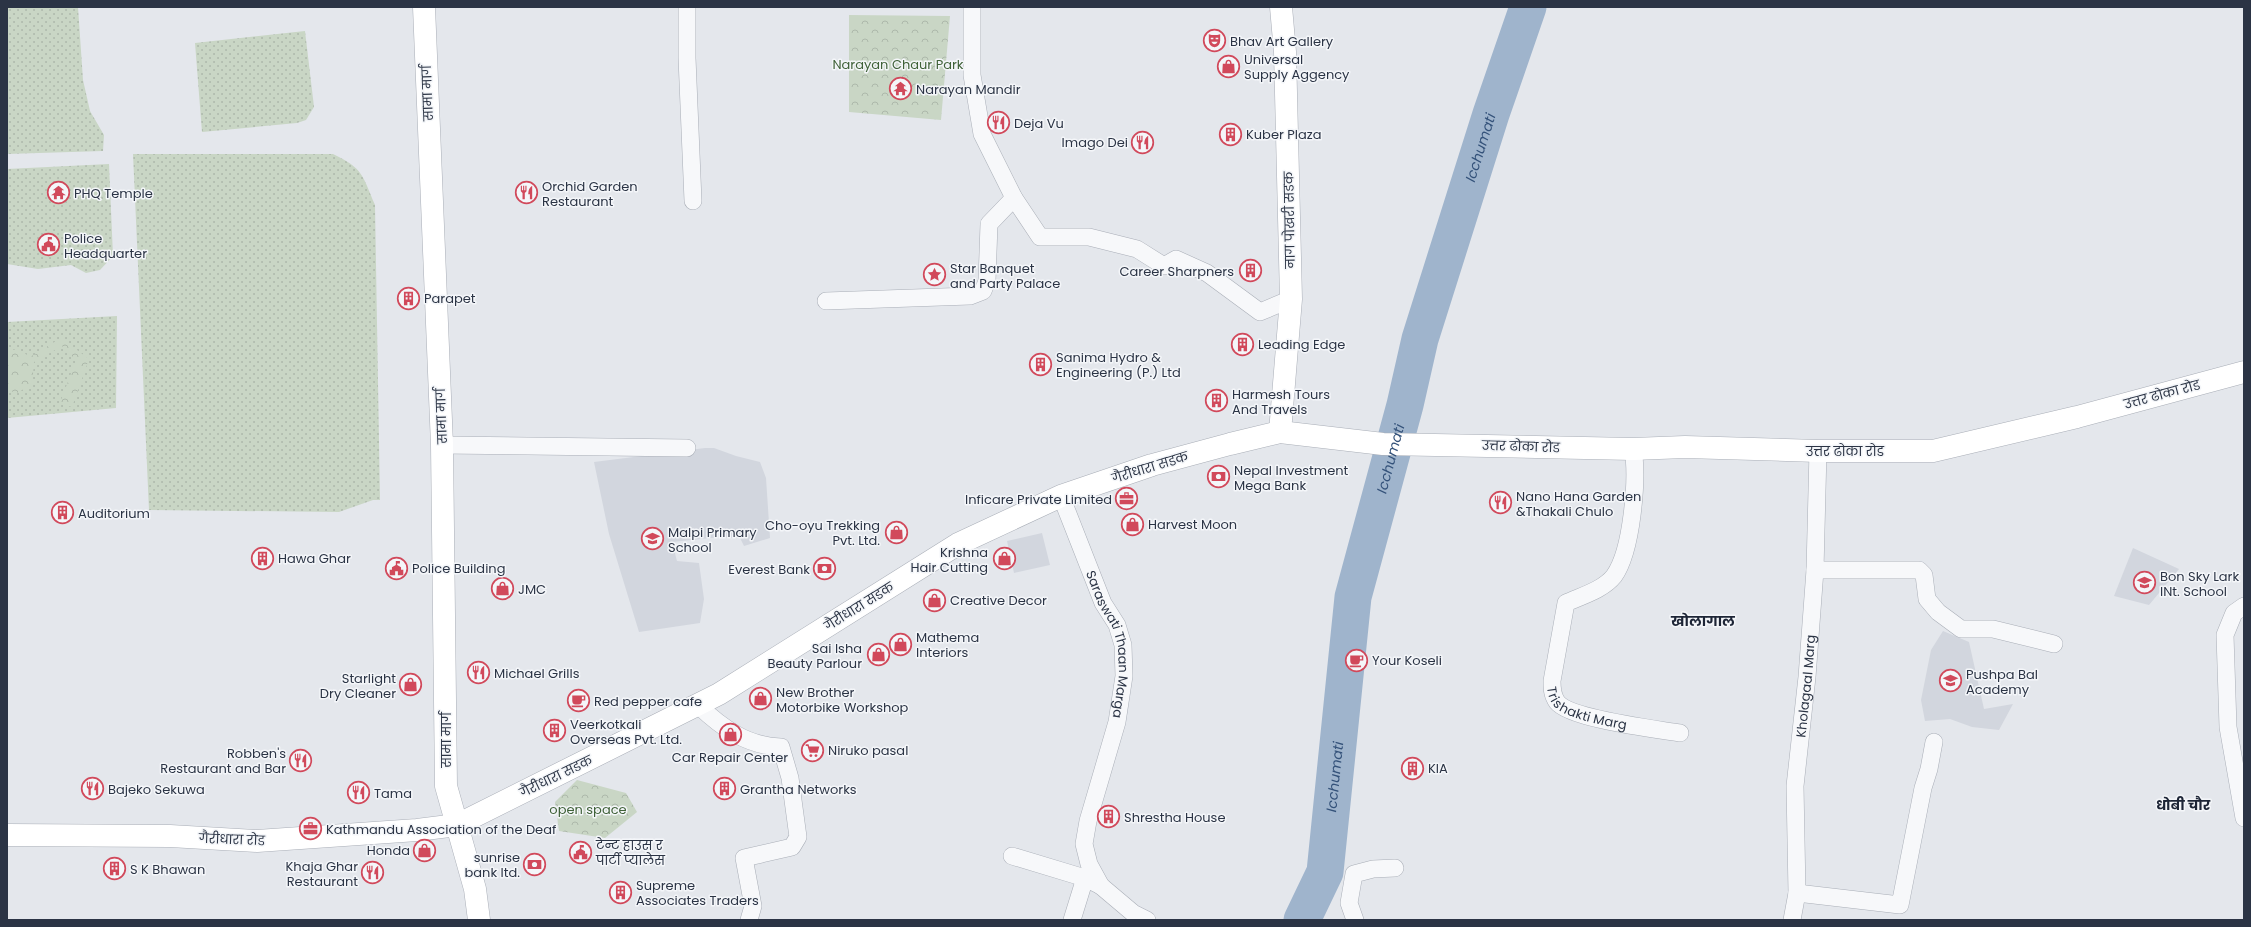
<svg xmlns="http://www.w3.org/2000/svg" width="2251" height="927" font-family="Poppins,'Noto Sans Devanagari',sans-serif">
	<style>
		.built { fill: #d2d6de }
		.grass { fill: url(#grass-dots) }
		.forest { fill: url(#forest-crowns) }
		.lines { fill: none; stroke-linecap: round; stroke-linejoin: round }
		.river { stroke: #9fb4cc; stroke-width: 37 }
		.minor-casing { stroke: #a9aeb7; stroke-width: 18 }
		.secondary-casing { stroke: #a9aeb7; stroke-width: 23 }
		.minor { stroke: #f7f8fa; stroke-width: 17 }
		.secondary { stroke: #fff; stroke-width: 22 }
		.labels { text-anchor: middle; stroke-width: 3; stroke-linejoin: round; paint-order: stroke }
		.poi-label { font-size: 13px; fill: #2b3445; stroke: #f4f6f9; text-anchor: start }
		.park-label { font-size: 13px; fill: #3f6138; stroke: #f4f6f9 }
		.street-label { font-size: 13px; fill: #2b3445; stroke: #f4f6f9 }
		.water-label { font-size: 14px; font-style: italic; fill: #34527a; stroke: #f4f6f9 }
		.neighbourhood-label { font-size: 14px; font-weight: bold; fill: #1d2536; stroke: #f4f6f9 }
	</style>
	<defs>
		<pattern id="grass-dots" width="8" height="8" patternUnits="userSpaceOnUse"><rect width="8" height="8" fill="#c9d6c5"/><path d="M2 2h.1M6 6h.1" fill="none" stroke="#adb8ab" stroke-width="1.8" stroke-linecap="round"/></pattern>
		<pattern id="forest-crowns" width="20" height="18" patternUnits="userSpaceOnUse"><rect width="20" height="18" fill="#c9d6c5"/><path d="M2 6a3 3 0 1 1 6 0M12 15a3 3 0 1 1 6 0" fill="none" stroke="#adb8ab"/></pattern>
	</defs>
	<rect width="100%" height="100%" fill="#e4e7ec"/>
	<g class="built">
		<path d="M705,448H714L736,456L760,462L766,478L770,538L744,546L740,538L720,537L672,542L677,561L699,563L704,599L700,623L639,632L609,534L594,462Z"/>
		<path d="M1042,533L1050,565L1014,573L1007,541Z"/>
		<path d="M2133,548L2179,569L2149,605L2114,596Z"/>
		<path d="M1943,631L1969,642L1984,709L2013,704L1999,730L1972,727L1950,719L1925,721L1921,700L1931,650Z"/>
	</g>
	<g class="grass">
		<path d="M7,7H78L83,80L90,111L104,135L103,151L7,154Z"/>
		<path d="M305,31L314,107L306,120L297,123L202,132L195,43Z"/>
		<path d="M133,154H333C364,169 362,175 375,205L380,500H373L339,512L149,510Z"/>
		<path d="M109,164L113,256L100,270L86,273L71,265L38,269L7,264V169Z"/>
		<path d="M117,316L116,408L7,418V322Z"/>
	</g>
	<g class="forest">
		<path d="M849,15L950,16L941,120L849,112Z"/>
		<path d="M61,338L89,359L72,407L60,403L76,360L62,346L34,362L32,384L17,393L7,390V351L18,349L30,357Z"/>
		<path d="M577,780L626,793L637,812L605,838L559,831L555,802Z"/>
	</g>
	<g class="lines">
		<path class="river" id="s1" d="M1302,920L1325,872L1353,597L1405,405L1420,339L1491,114L1528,7"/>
		<defs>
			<g id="minor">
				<path d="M687,7V58L693,201"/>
				<path d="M972,7V75L982,134L1014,198L1040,237H1089L1137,249L1164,266L1176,259L1207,273L1260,312L1291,299"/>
				<path d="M826,301L970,296L983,291L987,281L989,224L1014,198"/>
				<path d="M442,445L687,448"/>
				<path id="s2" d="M1633,449C1638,479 1632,551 1614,576C1603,590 1581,596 1566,603L1552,681C1552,688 1552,695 1557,702C1570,719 1656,729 1680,733"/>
				<path id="s3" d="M1061,496L1103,603L1117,625L1123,645L1124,676L1117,722L1088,821L1084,844L1089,864L1101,886L1133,913L1147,920"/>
				<path d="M1815,570H1919L1924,575L1927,599L1938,612L1961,629H1993L2054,644"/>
				<path d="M2244,606L2234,613L2225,635L2228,727L2244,818"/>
				<path d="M698,705C722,728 747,746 781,747L790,778L798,837L792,847L744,858L753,906L749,920"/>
				<path d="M1012,856L1085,878L1101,886"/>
				<path d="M1797,893L1900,905L1923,788L1929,769L1934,742"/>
				<path d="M1072,920L1085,878"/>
				<path d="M1355,920L1349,903L1354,874L1373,869L1395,868"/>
				<path id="s4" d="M1792,920L1797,893L1795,786L1807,677L1815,570L1818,451"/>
			</g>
			<g id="secondary">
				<path d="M424,7L442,445L446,786L475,889L479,920"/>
				<path d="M1280,432L1291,299L1285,52L1281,7"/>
				<path d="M7,835L170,836L257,841L417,830L457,825L719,694L958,544L1061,496L1152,465L1230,444L1280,432L1383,444L1633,449L1685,447L1818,451H1933L2077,417L2244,372"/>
			</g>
		</defs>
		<use href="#minor" class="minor-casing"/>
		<use href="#secondary" class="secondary-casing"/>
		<use href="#minor" class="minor"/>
		<use href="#secondary" class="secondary"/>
	</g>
	<defs>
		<symbol id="theatre-ring" viewBox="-11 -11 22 22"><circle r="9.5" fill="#f4f6f9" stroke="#d1495b" stroke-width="1.5"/><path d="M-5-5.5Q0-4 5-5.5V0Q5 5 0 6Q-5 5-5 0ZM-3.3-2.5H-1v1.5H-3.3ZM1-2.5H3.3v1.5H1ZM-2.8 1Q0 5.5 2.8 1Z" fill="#d1495b"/></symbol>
		<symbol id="shop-ring" viewBox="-11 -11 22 22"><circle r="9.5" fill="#f4f6f9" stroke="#d1495b" stroke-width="1.5"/><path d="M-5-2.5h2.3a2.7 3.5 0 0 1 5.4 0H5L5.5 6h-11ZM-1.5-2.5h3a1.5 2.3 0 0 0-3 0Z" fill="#d1495b"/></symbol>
		<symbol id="temple-ring" viewBox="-11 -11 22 22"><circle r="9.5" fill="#f4f6f9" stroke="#d1495b" stroke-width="1.5"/><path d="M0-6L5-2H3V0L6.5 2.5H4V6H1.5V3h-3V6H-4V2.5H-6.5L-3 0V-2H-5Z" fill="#d1495b"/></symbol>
		<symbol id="restaurant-ring" viewBox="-11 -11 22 22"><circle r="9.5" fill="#f4f6f9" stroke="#d1495b" stroke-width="1.5"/><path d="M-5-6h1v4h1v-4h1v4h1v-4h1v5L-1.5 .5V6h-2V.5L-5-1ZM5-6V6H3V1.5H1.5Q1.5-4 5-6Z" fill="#d1495b"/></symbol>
		<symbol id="building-ring" viewBox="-11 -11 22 22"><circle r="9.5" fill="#f4f6f9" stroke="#d1495b" stroke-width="1.5"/><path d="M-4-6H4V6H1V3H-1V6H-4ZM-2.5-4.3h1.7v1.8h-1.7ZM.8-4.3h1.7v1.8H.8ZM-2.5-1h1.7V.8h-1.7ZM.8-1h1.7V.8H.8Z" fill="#d1495b"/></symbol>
		<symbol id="civic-ring" viewBox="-11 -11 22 22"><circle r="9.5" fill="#f4f6f9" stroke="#d1495b" stroke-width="1.5"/><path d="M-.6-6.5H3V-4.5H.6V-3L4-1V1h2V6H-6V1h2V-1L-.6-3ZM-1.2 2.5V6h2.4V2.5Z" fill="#d1495b"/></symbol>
		<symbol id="sight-ring" viewBox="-11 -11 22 22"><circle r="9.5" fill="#f4f6f9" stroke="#d1495b" stroke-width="1.5"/><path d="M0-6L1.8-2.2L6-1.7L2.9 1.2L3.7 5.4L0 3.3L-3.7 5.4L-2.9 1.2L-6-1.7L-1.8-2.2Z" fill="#d1495b"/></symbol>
		<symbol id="bank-ring" viewBox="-11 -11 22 22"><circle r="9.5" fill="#f4f6f9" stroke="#d1495b" stroke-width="1.5"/><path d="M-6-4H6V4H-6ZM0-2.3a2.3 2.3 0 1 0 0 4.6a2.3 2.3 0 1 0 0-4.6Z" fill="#d1495b"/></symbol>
		<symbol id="office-ring" viewBox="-11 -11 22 22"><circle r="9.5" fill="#f4f6f9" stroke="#d1495b" stroke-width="1.5"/><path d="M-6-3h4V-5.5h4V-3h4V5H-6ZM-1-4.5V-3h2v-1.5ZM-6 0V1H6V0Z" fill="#d1495b"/></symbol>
		<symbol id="school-ring" viewBox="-11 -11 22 22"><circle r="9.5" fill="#f4f6f9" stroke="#d1495b" stroke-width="1.5"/><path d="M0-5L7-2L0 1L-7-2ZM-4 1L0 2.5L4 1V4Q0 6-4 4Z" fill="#d1495b"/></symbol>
		<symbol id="cafe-ring" viewBox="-11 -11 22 22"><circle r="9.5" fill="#f4f6f9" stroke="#d1495b" stroke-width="1.5"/><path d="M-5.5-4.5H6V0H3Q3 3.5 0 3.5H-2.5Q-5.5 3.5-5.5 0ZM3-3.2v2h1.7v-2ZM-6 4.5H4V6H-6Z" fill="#d1495b"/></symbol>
		<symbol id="supermarket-ring" viewBox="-11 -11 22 22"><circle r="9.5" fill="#f4f6f9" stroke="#d1495b" stroke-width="1.5"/><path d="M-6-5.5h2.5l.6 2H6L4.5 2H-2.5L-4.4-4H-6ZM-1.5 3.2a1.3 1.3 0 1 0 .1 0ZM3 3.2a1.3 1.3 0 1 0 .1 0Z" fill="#d1495b"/></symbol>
	</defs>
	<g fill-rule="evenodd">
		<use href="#theatre-ring" x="1202" y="28" width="25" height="25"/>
		<use href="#shop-ring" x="1216" y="54" width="25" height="25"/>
		<use href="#temple-ring" x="888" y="76" width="25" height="25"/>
		<use href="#restaurant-ring" x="986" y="110" width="25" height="25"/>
		<use href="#building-ring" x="1218" y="122" width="25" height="25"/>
		<use href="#restaurant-ring" x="1130" y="130" width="25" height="25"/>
		<use href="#temple-ring" x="46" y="180" width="25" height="25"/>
		<use href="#restaurant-ring" x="514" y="180" width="25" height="25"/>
		<use href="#civic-ring" x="36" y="232" width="25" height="25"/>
		<use href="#building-ring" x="1238" y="258" width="25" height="25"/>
		<use href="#sight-ring" x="922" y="262" width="25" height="25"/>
		<use href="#building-ring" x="396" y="286" width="25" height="25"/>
		<use href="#building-ring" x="1230" y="332" width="25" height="25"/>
		<use href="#building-ring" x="1028" y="352" width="25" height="25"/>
		<use href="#building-ring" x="1204" y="388" width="25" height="25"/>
		<use href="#bank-ring" x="1206" y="464" width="25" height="25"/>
		<use href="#office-ring" x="1114" y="486" width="25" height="25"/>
		<use href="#restaurant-ring" x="1488" y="490" width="25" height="25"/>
		<use href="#building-ring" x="50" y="500" width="25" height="25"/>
		<use href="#shop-ring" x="1120" y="512" width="25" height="25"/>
		<use href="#shop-ring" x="884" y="520" width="25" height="25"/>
		<use href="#school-ring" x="640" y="526" width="25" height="25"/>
		<use href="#building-ring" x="250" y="546" width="25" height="25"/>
		<use href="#shop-ring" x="992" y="546" width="25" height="25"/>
		<use href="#civic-ring" x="384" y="556" width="25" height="25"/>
		<use href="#bank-ring" x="812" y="556" width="25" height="25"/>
		<use href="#school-ring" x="2132" y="570" width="25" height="25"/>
		<use href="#shop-ring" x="490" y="576" width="25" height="25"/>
		<use href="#shop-ring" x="922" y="588" width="25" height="25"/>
		<use href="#shop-ring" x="888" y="632" width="25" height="25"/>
		<use href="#shop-ring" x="866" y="642" width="25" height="25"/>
		<use href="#cafe-ring" x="1344" y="648" width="25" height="25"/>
		<use href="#restaurant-ring" x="466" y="660" width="25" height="25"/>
		<use href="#school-ring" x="1938" y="668" width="25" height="25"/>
		<use href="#shop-ring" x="398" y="672" width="25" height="25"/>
		<use href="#shop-ring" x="748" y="686" width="25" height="25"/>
		<use href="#cafe-ring" x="566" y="688" width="25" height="25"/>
		<use href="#building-ring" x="542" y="718" width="25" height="25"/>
		<use href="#shop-ring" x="718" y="722" width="25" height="25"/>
		<use href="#supermarket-ring" x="800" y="738" width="25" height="25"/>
		<use href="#restaurant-ring" x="288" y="748" width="25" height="25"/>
		<use href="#building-ring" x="1400" y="756" width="25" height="25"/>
		<use href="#restaurant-ring" x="80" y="776" width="25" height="25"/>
		<use href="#building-ring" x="712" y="776" width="25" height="25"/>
		<use href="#restaurant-ring" x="346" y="780" width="25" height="25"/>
		<use href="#building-ring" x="1096" y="804" width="25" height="25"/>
		<use href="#office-ring" x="298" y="816" width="25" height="25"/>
		<use href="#shop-ring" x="412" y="838" width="25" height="25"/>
		<use href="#civic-ring" x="568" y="840" width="25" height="25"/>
		<use href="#bank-ring" x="522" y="852" width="25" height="25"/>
		<use href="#building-ring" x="102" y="856" width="25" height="25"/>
		<use href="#restaurant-ring" x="360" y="860" width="25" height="25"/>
		<use href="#building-ring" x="608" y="880" width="25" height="25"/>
	</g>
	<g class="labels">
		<g class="poi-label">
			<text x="1230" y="46">Bhav Art Gallery</text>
			<text x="1244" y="64">Universal<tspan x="1244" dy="15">Supply Aggency</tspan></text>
			<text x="916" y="94">Narayan Mandir</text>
			<text x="1014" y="128">Deja Vu</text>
			<text x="1246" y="139">Kuber Plaza</text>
			<text x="1128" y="147" text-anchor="end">Imago Dei</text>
			<text x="542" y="191">Orchid Garden<tspan x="542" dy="15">Restaurant</tspan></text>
			<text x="74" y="198">PHQ Temple</text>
			<text x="64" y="243">Police<tspan x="64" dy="15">Headquarter</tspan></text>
			<text x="950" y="273">Star Banquet<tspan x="950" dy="15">and Party Palace</tspan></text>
			<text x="1234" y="276" text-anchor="end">Career Sharpners</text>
			<text x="424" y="303">Parapet</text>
			<text x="1258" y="349">Leading Edge</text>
			<text x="1056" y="362">Sanima Hydro &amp;<tspan x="1056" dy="15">Engineering (P.) Ltd</tspan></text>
			<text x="1232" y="399">Harmesh Tours<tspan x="1232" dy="15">And Travels</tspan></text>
			<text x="1234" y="475">Nepal Investment<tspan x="1234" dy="15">Mega Bank</tspan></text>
			<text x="1516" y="501">Nano Hana Garden<tspan x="1516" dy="15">&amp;Thakali Chulo</tspan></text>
			<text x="1112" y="504" text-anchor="end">Inficare Private Limited</text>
			<text x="78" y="518">Auditorium</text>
			<text x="1148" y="529">Harvest Moon</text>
			<text x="880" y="530" text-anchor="end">Cho-oyu Trekking<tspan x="880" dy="15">Pvt. Ltd.</tspan></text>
			<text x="668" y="537">Malpi Primary<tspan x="668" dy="15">School</tspan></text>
			<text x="988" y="557" text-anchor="end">Krishna<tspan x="988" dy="15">Hair Cutting</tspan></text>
			<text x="278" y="563">Hawa Ghar</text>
			<text x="412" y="573">Police Building</text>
			<text x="810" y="574" text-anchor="end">Everest Bank</text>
			<text x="2160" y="581">Bon Sky Lark<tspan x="2160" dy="15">INt. School</tspan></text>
			<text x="518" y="594">JMC</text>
			<text x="950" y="605">Creative Decor</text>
			<text x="916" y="642">Mathema<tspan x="916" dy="15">Interiors</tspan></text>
			<text x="862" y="653" text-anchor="end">Sai Isha<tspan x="862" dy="15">Beauty Parlour</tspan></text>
			<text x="1372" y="665">Your Koseli</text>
			<text x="494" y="678">Michael Grills</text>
			<text x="1966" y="679">Pushpa Bal<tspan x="1966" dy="15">Academy</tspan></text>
			<text x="396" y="683" text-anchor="end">Starlight<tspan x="396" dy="15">Dry Cleaner</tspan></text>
			<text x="776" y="697">New Brother<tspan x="776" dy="15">Motorbike Workshop</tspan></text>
			<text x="594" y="706">Red pepper cafe</text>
			<text x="570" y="729">Veerkotkali<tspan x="570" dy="15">Overseas Pvt. Ltd.</tspan></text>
			<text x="828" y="755">Niruko pasal</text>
			<text x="286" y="758" text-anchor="end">Robben's<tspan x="286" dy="15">Restaurant and Bar</tspan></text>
			<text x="730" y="762" text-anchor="middle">Car Repair Center</text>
			<text x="1428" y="773">KIA</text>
			<text x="108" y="794">Bajeko Sekuwa</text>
			<text x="740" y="794">Grantha Networks</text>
			<text x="374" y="798">Tama</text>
			<text x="1124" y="822">Shrestha House</text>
			<text x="326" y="834">Kathmandu Association of the Deaf</text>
			<text x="596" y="850">टेन्ट हाउस र<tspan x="596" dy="15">पार्टी प्यालेस</tspan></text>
			<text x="410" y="855" text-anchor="end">Honda</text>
			<text x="520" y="862" text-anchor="end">sunrise<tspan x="520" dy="15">bank ltd.</tspan></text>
			<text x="358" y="871" text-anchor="end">Khaja Ghar<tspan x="358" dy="15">Restaurant</tspan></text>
			<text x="130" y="874">S K Bhawan</text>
			<text x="636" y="890">Supreme<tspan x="636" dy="15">Associates Traders</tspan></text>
		</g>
		<g class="park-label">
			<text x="898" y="69">Narayan Chaur Park</text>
			<text x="588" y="814">open space</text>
		</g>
		<g class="street-label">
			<text transform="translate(427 93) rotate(-92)" y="5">सामा मार्ग</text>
			<text transform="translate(1289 220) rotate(-91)" y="5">नाग पोखरी सडक</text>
			<text transform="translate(2162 394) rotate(-15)" y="5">उत्तर ढोका रोड</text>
			<text transform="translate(441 416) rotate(-92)" y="5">सामा मार्ग</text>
			<text transform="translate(1521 446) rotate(2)" y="5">उत्तर ढोका रोड</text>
			<text x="1845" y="456">उत्तर ढोका रोड</text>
			<text transform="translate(1150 467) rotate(-17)" y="5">गैरीधारा सडक</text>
			<text transform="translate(859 606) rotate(-32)" y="5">गैरीधारा सडक</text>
			<text dy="5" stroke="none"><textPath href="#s3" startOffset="158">Saraswati Thaan Marga</textPath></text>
			<text dy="5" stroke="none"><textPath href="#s4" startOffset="235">Kholagaal Marg</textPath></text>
			<text dy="5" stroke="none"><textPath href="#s2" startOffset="316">Trishakti Marg</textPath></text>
			<text transform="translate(446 740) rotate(-90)" y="5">सामा मार्ग</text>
			<text transform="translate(556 776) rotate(-26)" y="5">गैरीधारा सडक</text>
			<text transform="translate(232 839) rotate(2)" y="5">गैरीधारा रोड</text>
		</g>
		<g class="water-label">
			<text dy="5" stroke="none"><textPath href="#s1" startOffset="797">Icchumati</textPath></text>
			<text dy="5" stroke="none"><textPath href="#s1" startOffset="473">Icchumati</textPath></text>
			<text dy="5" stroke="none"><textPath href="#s1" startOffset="149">Icchumati</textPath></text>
		</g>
		<g class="neighbourhood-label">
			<text x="1703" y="626">खोलागाल</text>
			<text x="2183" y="810">धोबी चौर</text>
		</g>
	</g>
	<rect width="2251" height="927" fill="none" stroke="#2b3445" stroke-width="16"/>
</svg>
